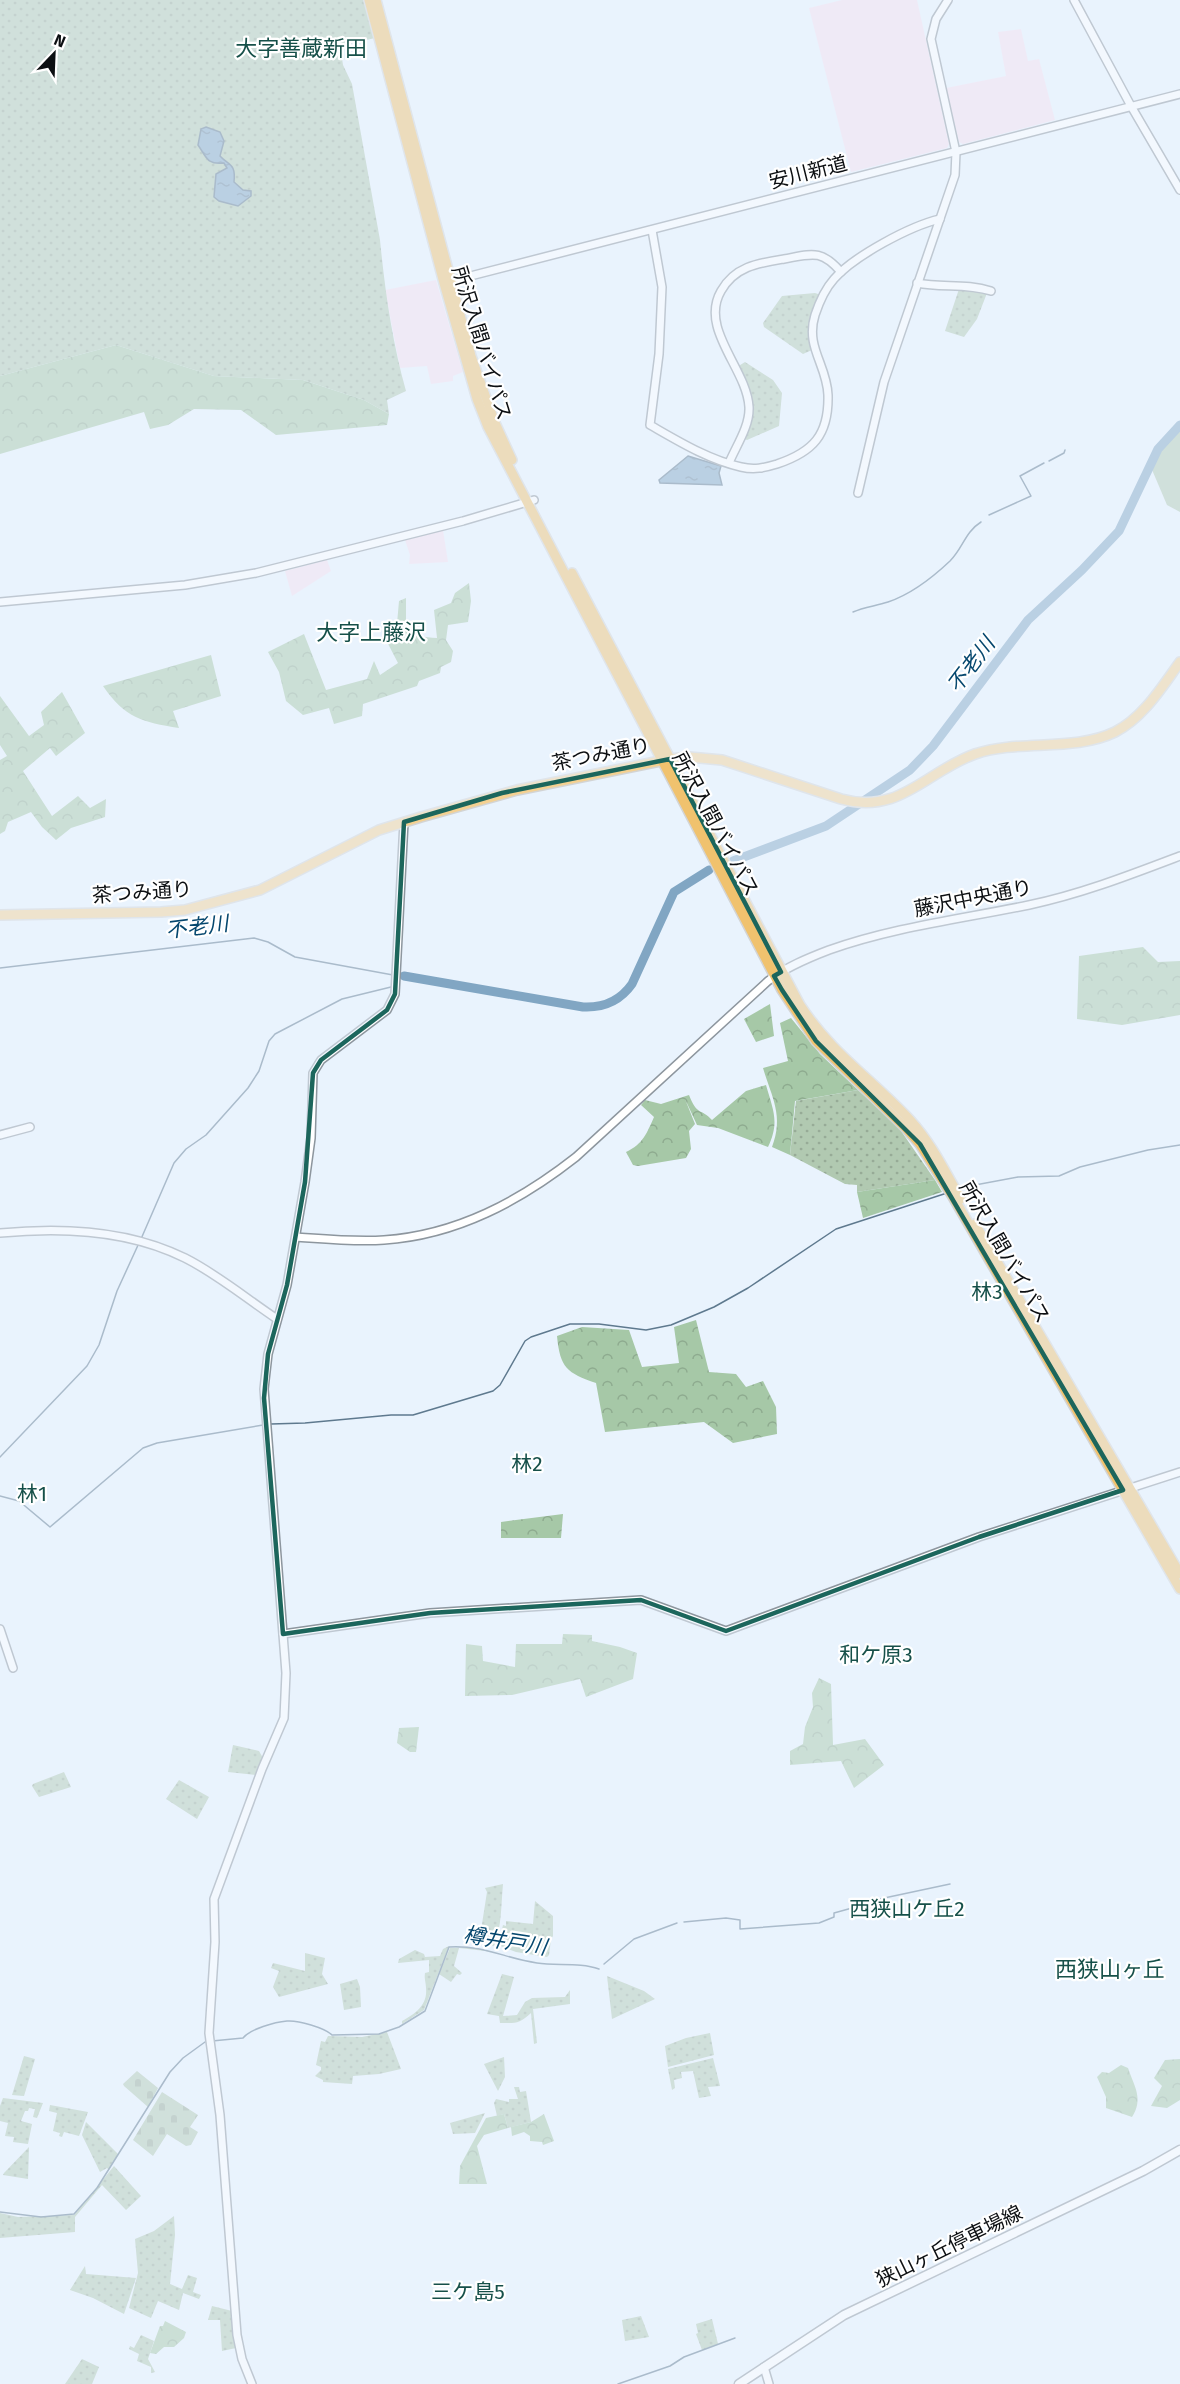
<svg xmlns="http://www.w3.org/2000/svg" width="1180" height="2384" font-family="'Fira Sans','Noto Sans JP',sans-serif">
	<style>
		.commercial { fill: #f7e1ee }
		.grass { fill: url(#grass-dots) }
		.forest { fill: url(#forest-crowns) }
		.cemetery { fill: url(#cemetery-stones) }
		.pitch { fill: #b1c9b1 }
		.water { fill: url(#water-ripples); stroke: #5e798e; stroke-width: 1.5 }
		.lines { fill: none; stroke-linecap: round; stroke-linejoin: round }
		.stream { stroke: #5e798e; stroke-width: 1.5 }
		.river { stroke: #81a6c3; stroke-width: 9 }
		.tertiary-casing { stroke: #8d969e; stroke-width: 10 }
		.secondary-casing { stroke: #8d969e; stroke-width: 11 }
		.primary-casing { stroke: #d3d4d4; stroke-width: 12 }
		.trunk-casing { stroke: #d3d4d4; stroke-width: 12 }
		.tertiary { stroke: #fff; stroke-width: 7 }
		.secondary { stroke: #fff; stroke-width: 8 }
		.primary { stroke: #f4d192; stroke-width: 9 }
		.trunk { stroke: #f0c26e; stroke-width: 9 }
		.marked { fill: none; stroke: #1c665c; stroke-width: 4.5; stroke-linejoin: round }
		.labels { text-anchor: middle; stroke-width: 4.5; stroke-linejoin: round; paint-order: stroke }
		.street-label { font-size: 20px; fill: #0c0f12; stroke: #fff }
		.water-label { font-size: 21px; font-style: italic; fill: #05476e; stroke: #fff }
		.neighbourhood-label { font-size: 21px; fill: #165049; stroke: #fff }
		.quarter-label { font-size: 22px; fill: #165049; stroke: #fff }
	</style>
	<defs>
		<pattern id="grass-dots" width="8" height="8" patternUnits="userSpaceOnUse" patternTransform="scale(1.5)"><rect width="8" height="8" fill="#b1c9b1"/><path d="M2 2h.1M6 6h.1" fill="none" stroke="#97ab97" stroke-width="1.8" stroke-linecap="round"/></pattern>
		<pattern id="forest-crowns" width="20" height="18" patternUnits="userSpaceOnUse" patternTransform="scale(1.5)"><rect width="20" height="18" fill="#a6c8a7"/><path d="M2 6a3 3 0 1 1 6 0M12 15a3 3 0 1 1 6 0" fill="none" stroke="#8eab8f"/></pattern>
		<pattern id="cemetery-stones" width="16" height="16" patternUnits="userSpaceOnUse" patternTransform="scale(1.5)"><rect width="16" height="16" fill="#b1c9b1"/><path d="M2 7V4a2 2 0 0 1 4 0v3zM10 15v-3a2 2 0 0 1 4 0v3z" fill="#97ab97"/></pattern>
		<pattern id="water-ripples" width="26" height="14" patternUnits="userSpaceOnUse" patternTransform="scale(1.5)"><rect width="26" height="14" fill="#81a6c3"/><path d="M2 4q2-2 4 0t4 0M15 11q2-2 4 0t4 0" fill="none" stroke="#68869d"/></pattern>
	</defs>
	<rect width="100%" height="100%" fill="#e9f3fd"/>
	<g class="commercial">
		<path d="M842,0H917L949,144L947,148L851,172L809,8Z"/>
		<path d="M1021,29L1028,61L1039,59L1055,120L963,144L959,142L946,88L1006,76L998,32Z"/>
		<path d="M436,280L463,372L453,376V381L431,384L427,366L400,368L385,290Z"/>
		<path d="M443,530L448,562L409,564L410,555L405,540Z"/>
		<path d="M327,560L331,571L292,596L285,571Z"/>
	</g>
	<g class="grass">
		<path d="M0,0H365L375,38L340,46L343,65L352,84L380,240C385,291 392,341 406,391L387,400L389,414L364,400L303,380L214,376L116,345L0,376Z"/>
		<path d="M959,289L987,293L977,319L964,337L945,331Z"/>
		<path d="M815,293L821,295L812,350L803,354L764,327L763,323L782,296Z"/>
		<path d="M745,362L773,380L782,393L779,426L747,440L742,438L751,415L737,367Z"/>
		<path d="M858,1090L899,1128L935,1180L857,1192V1185L845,1184L790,1155L796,1101Z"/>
		<path d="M233,1745L259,1751L263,1758L256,1775L228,1772Z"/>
		<path d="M64,1772L71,1787L39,1797L32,1786L33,1784Z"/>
		<path d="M179,1780L209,1797L197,1819L166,1799Z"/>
		<path d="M503,1884C501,1904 502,1927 494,1946L479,1943L487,1892L485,1888Z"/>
		<path d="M535,1901L553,1916V1936L551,1939L549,1955L547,1957L516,1952L498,1945L503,1925L506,1926V1921L533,1924Z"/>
		<path d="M449,1946L424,2010L402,2024V2021C415,2014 428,2005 426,1988C426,1982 424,1979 425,1973L429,1972V1960L398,1963L399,1959L415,1950L424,1954L425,1957L440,1956L443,1949Z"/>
		<path d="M469,1947L494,1952L459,1948L454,1966L462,1973L460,1975L457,1974L451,1982L439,1974L450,1948Z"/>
		<path d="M305,1953L325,1958L322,1974L328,1984L279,1997L273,1987L279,1971L271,1968L273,1963L305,1971Z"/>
		<path d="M502,1974L514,1977L503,2016L517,2015L525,2002L532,1998L565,1997L570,1990V2004L533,2009L537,2043L534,2044L531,2013C519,2024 517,2023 500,2023L499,2016L487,2014Z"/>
		<path d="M607,1976L644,1991L655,1999L612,2019Z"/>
		<path d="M357,1979L360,1987L361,2007L344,2010L340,1984Z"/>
		<path d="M387,2032L401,2069L379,2074L353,2076L352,2084L323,2082V2080L315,2076L321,2070V2067L316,2065L321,2041L325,2042L328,2036L362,2037Z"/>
		<path d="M710,2033L714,2055L668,2067L665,2046L686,2038Z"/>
		<path d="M24,2056L35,2059L24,2096L12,2095Z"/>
		<path d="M504,2057L505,2077L498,2091L484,2064Z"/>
		<path d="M713,2058L720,2086L708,2087L711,2096L699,2098L693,2071L681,2072L682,2078L674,2080L675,2088L672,2090L668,2069Z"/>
		<path d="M514,2087H519L520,2092L526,2091L531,2122L508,2128L504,2114L497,2116L494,2103L496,2099L509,2102V2099H518Z"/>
		<path d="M3,2098L43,2103L37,2118L33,2117L35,2109L29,2108L28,2111H25L21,2121L32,2124L28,2144L13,2142L14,2137L5,2136L8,2123L0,2121V2106Z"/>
		<path d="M50,2105L88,2112L79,2136L64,2132L62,2137L59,2136L60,2133L53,2131L57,2113L49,2111Z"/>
		<path d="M485,2113L475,2133L453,2134L450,2123Z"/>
		<path d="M86,2122L118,2154L109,2170L107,2168L100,2172L82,2135Z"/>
		<path d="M29,2147L28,2179L3,2175L4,2173Z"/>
		<path d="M114,2166L141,2196L126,2210L102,2185L75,2217V2232L0,2238V2213L18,2217L74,2215Z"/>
		<path d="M174,2216L175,2235L170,2284L182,2289L188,2275L197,2278L193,2292L201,2295L199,2299L183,2293L179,2310L158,2301L151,2318L129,2308L138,2273L135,2239L154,2231Z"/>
		<path d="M85,2266L86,2274L136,2278L124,2314L93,2298L70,2290Z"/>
		<path d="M212,2306L232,2311L236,2348L222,2351L220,2320H208Z"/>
		<path d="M641,2316L649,2337L625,2341L622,2320Z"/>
		<path d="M712,2319L718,2344L702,2350L696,2334L698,2333L696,2324Z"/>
		<path d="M141,2335L154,2341L148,2359L155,2372L151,2373V2367L137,2361L139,2354L129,2349L130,2346L134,2348Z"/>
		<path d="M82,2359L99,2367L92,2384H65Z"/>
	</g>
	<g class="forest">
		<path d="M116,345L214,376L303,380L364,400L389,414L387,425L276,435L241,410L194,409L168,425L150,429L144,412L0,454V376Z"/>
		<path d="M469,583L471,601L468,622L448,625L446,640L453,651L451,662L441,667L440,673L419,681L417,686L363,704L362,716L334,724L329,708L303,715L286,701L279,672L268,652L304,634L326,690L367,679L374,661L380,675L398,663L386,640L396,635L399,601L406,598V627C415,637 424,637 437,638L434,610L451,603L455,593Z"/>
		<path d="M211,655L221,696L173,711L179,728C142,722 125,718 103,686Z"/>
		<path d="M62,692L85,733L56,756L50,748L23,771L52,816L78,796L90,808L106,799L105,817L71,828L56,840L42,827L31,812L8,822L5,831L0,834V760L7,756L0,745V696L29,736L44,725L41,712Z"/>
		<path d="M1143,947L1158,962L1180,961V1015L1122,1025L1077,1019L1079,956Z"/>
		<path d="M770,1004L774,1036L756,1042L744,1019Z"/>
		<path d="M791,1018L820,1054L858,1090L795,1101L790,1155L772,1147C784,1116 772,1098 763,1068L788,1061L780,1023Z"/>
		<path d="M766,1085C773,1110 780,1122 768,1147L718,1128L697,1125L685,1099L695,1124L689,1131L691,1149L686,1158L638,1166L633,1165L626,1152C643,1144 647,1133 654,1117L641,1105L645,1100L661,1104L689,1095C697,1116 701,1108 712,1120L746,1091Z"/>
		<path d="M935,1180L942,1192L863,1218L857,1192Z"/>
		<path d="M696,1320L709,1372L736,1374L746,1387L763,1381L776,1407L777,1434L733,1443L704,1422L605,1432L596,1383C567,1373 560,1368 557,1336L582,1327L629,1330L642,1367L679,1363L674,1327Z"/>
		<path d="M563,1514L561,1538H501V1522Z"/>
		<path d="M563,1634L592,1635V1641L620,1647L637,1653L633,1679L586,1697L580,1679L512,1695L465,1696L466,1644L482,1646L483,1661L515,1667L516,1644H562Z"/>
		<path d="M819,1678L831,1684L833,1745L865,1739L884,1765L854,1788L841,1761L790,1765V1751L803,1744L805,1727L813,1707L812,1693Z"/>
		<path d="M419,1727L416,1752H410L397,1743L399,1728Z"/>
		<path d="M1180,2059V2100L1167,2108L1151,2106L1162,2086L1154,2078L1165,2060Z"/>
		<path d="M1121,2065L1128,2068C1134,2086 1144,2099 1132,2117L1106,2108V2097L1097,2077L1102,2072L1109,2073Z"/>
		<path d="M504,2114L508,2128L484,2135L477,2146L487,2184H459L460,2166L486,2118Z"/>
		<path d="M544,2114L554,2141L543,2145L542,2142L530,2141V2136L524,2132L512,2136L511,2127L531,2122Z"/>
		<path d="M165,2321L186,2332L184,2338L174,2347H164L156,2354L150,2353L160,2326H163Z"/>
	</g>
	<g class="cemetery">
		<path d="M137,2071L158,2088L148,2107L124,2086L123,2084Z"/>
		<path d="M162,2092L198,2115L190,2127L198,2132L191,2145L186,2146L167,2134L153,2156L133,2140Z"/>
	</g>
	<path class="pitch" d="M1180,427V512L1167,505L1150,465L1171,434Z"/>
	<g class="water">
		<path d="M206,127L220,132L224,141L220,156C229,166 236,163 234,182L243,190L251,191V196L238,206L219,201L214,197L216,174L227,168L224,163C207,165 207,158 198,145L201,129Z"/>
		<path d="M688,456L721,466L719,473L722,485L660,483L659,480Z"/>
	</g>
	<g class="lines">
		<g class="stream">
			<path d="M1049,461L1064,453L1065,450"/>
			<path d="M989,515L1031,496L1020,476L1044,463"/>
			<path d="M853,612C864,607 876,606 888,602C912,594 932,578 950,561C963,548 965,532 981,522"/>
			<path d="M0,968L254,938L268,942L295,957L393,975L392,980"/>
			<path d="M959,1188L1018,1177L1059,1176L1080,1167L1148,1150L1180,1145"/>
			<path d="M141,1239L174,1163L186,1149L206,1135L248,1088L259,1071L269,1041L275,1034L342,999L391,987"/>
			<path d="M271,1424L305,1423L391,1415H413L493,1391L500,1385L525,1341L531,1337L570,1324H599L646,1330L671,1325L714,1307L748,1288L836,1229L947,1193"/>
			<path d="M0,1457L87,1366L99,1345L117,1291L139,1243"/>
			<path d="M0,1496L19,1501L50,1527L143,1448L157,1443L263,1425"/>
			<path d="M684,1922L726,1918L740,1920V1929L819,1923L834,1917V1913L852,1908L856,1904L950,1884"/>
			<path d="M604,1964L634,1939L677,1923"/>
			<path d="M212,2041L243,2038C250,2029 275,2022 287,2021C298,2020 325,2028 332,2035L379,2034L399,2027L425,2011L449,1947C484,1945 504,1958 537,1963C557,1966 580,1962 599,1969"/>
			<path d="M0,2212L41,2217L74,2214L97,2188L170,2072L183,2058L205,2042"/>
			<path d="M618,2384L670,2366L684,2357L735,2338"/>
		</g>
		<g class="river">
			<path d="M733,861L826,826L910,770L933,746L1028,620L1082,570L1119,531L1158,449L1180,425"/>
			<path d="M404,976L583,1007C603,1008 620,1001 632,984L674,892L709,870"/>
		</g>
		<defs>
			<g id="tertiary">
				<path d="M1074,0L1131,106L1180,190"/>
				<path d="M652,230L662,287L659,354L650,425C678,441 709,460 741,467C754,470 764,468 777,464C813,452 829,435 828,395C827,365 805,347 815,315C819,303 825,289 834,279C854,256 910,226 940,219"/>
				<path d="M447,282L1180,94"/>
				<path d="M917,283C942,288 966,283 991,291"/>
				<path d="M729,463C736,446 750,426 749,407C747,369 699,329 721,291C735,266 759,263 784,259C812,254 821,249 841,272"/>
				<path d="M858,493L884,382L955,175L956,152L931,39L936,19L948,0"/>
				<path d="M0,602L185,585L256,573L463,521L534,500"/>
				<path d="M0,1135L30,1127"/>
				<path d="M0,1233C61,1227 129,1230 185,1258C217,1274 247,1299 277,1319"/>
				<path d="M296,1237C325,1239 355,1242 384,1240C457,1235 520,1201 576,1157L768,981C786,967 808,958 829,950C894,927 961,919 1029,905C1081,894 1130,875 1180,856"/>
				<path d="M0,1629L13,1668"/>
				<path d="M283,1634L430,1613L641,1600L726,1631L979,1537L1180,1472"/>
				<path d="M764,2367L769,2384"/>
				<path d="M252,2384L242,2359L237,2335L220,2115L209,2033L215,1942L214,1899L262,1769L284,1718L286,1673L264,1389L268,1354L287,1285L305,1182L311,1138L313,1073L321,1060L387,1010L395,994L404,822"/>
			</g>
			<path id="secondary" d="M739,2384L844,2315L1143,2171L1180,2150"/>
			<path id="primary" d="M0,915L161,912L185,910L260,890L379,830L421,817L517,790L670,759L689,757L722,760L841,799C900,815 925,772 975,754C1019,739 1074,752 1115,732C1143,718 1162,687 1180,662"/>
			<g id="trunk">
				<path d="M369,0L444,283L477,399L488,427L782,990L816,1041L906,1128L920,1144L952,1195L1180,1589"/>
				<path d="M376,0L471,356L495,423L512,460"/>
				<path d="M572,573L800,1005C832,1054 872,1079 911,1121C932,1144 945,1172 961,1199"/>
				<path d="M975,1224L1180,1574"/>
			</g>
		</defs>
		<use href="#tertiary" class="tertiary-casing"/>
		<use href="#secondary" class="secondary-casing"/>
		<use href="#primary" class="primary-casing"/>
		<use href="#trunk" class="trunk-casing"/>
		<use href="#tertiary" class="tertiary"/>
		<use href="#secondary" class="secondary"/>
		<use href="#primary" class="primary"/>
		<use href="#trunk" class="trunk"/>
	</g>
	<path d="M0 0H1180V2384H0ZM670,759L781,972L774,976L782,990L816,1041L920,1144L1123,1490L979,1537L726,1631L641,1600L430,1613L283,1634L264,1398L268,1354L287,1285L305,1182L313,1073L321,1060L387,1010L395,994L404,822L502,793Z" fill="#e9f3fd" fill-opacity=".55" fill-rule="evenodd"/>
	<path class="marked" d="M670,759L781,972L774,976L782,990L816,1041L920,1144L1123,1490L979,1537L726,1631L641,1600L430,1613L283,1634L264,1398L268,1354L287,1285L305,1182L313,1073L321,1060L387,1010L395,994L404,822L502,793Z"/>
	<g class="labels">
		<g class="street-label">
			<text transform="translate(808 172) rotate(-14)" y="7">安川新道</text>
			<text transform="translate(482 343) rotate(73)" y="7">所沢入間バイパス</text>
			<text transform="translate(601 754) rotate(-11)" y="7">茶つみ通り</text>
			<text transform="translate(716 824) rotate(62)" y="7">所沢入間バイパス</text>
			<text transform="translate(142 892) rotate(-4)" y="7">茶つみ通り</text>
			<text transform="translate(973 898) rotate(-11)" y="7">藤沢中央通り</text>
			<text transform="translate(1005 1252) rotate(60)" y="7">所沢入間バイパス</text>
			<text transform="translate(949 2246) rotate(-26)" y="7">狭山ヶ丘停車場線</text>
		</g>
		<g class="water-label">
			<text transform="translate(971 665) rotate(-53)" y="7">不老川</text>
			<text transform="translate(197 927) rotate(-7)" y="7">不老川</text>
			<text transform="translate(505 1941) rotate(9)" y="7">樽井戸川</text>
		</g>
		<g class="neighbourhood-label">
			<text x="987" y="1299">林3</text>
			<text x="527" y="1471">林2</text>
			<text x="32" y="1501">林1</text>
			<text x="876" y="1662">和ケ原3</text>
			<text x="907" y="1916">西狭山ケ丘2</text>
			<text x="468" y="2299">三ケ島5</text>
		</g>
		<g class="quarter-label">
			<text x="301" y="56">大字善蔵新田</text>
			<text x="371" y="640">大字上藤沢</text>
			<text x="1110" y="1977">西狭山ヶ丘</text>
		</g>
	</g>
	<g transform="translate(54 54) rotate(23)" stroke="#ffffff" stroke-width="4.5" paint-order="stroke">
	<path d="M0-4.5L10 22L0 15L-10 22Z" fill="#0c0f12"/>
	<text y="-9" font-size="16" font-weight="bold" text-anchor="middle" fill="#0c0f12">N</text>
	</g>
</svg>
